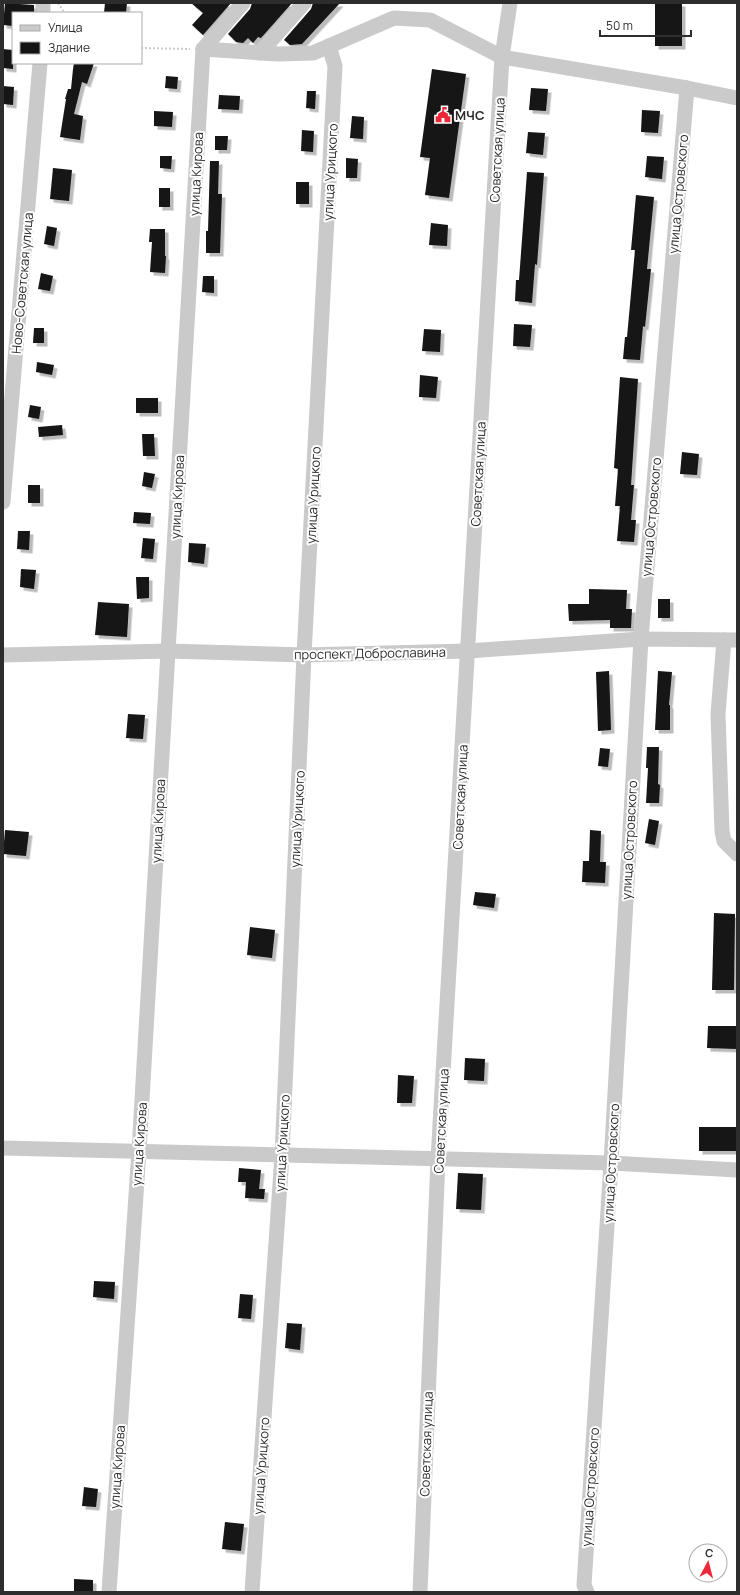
<svg xmlns="http://www.w3.org/2000/svg" width="740" height="1595" font-family="Manrope,sans-serif">
	<style>
		.building { fill: #141414; filter: url(#shadow) }
		.lines { fill: none; stroke-linecap: round; stroke-linejoin: round }
		.path { stroke: #cacaca; stroke-width: 2; stroke-dasharray: 2 2; stroke-linecap: butt }
		.minor { stroke: #cacaca; stroke-width: 15 }
		.labels { text-anchor: middle; stroke-width: 4; stroke-linejoin: round; paint-order: stroke }
		.poi-label { font-size: 13px; font-weight: bold; fill: #2d2d2d; stroke: #fff; text-anchor: start }
		.street-label { font-size: 13px; fill: #2d2d2d; stroke: #fff }
	</style>
	<defs>
		<filter id="shadow"><feDropShadow dx="3.5" dy="3.5" stdDeviation="0" flood-color="#0004"/></filter>
	</defs>
	<rect width="100%" height="100%" fill="#fff"/>
	<g class="building">
		<path d="M5,3L34,5V13H13V26L3,25Z"/>
		<path d="M105,3H127L126,13H104Z"/>
		<path d="M191,3H231L203,35L192,25L203,13Z"/>
		<path d="M252,3H292L261,38L258,37L253,43L248,38L243,43L236,42L228,34L250,9Z"/>
		<path d="M313,3H340L302,44L290,45L284,40L311,9Z"/>
		<rect x="655" y="3" width="27" height="43"/>
		<path d="M3,49L13,50V69L3,68Z"/>
		<path d="M74,63H94L87,84L82,82L74,114L83,116L80,140L60,137L66,99H65L68,89H71L73,69Z"/>
		<path d="M432,69L466,74L449,198L425,195L430,158L420,157Z"/>
		<path d="M166,76L178,77L177,89L165,88Z"/>
		<path d="M3,86L14,87L13,105L3,104Z"/>
		<path d="M531,88L548,89L546,111L529,110Z"/>
		<path d="M307,91H316L315,109L306,108Z"/>
		<path d="M219,95L240,96L239,110L218,109Z"/>
		<path d="M642,110L660,111L658,133L641,132Z"/>
		<path d="M154,111L173,112L172,127L154,126Z"/>
		<path d="M352,116L364,117L363,139L350,138Z"/>
		<path d="M302,130L314,131L313,152L301,151Z"/>
		<path d="M528,132L545,133L543,155L526,153Z"/>
		<path d="M215,136H228L227,150H215Z"/>
		<path d="M160,156H172L171,169L160,168Z"/>
		<path d="M647,156L664,157L662,179L645,177Z"/>
		<path d="M346,158L358,159L357,178H346Z"/>
		<path d="M210,161H219L218,194H222L220,253H206V231H208Z"/>
		<path d="M53,168L72,170L69,201L50,199Z"/>
		<path d="M527,172L544,173L537,265L535,264L532,303L515,301L516,280H519Z"/>
		<rect x="296" y="182" width="13" height="22"/>
		<rect x="159" y="188" width="11" height="19"/>
		<path d="M636,195L654,197L647,269H651L645,327L643,326L640,360L623,359L625,337H627L635,250H631Z"/>
		<path d="M431,223L448,225L447,246L429,245Z"/>
		<path d="M47,226L57,228L54,246L44,244Z"/>
		<path d="M150,229H165V256H166L165,273L150,272L152,242H149Z"/>
		<path d="M41,273L53,276L50,291L38,289Z"/>
		<path d="M203,276H214V293L202,292Z"/>
		<path d="M514,324L532,325L530,347L513,346Z"/>
		<path d="M34,328H44V343H33Z"/>
		<path d="M424,329L441,330L440,352L422,351Z"/>
		<path d="M37,362L54,365L52,375L36,372Z"/>
		<path d="M420,375L438,377L436,398L419,397Z"/>
		<path d="M620,377L638,379L631,485H634L631,520H636L634,542L617,541L620,506H615L618,469L614,468Z"/>
		<rect x="136" y="398" width="22" height="15"/>
		<path d="M30,405L41,407L39,419L28,417Z"/>
		<path d="M62,425L63,435L39,437L38,427Z"/>
		<path d="M142,434H154L155,456H143Z"/>
		<path d="M682,452L699,454L697,475L680,474Z"/>
		<path d="M144,472L155,474L152,488L142,486Z"/>
		<rect x="28" y="485" width="12" height="18"/>
		<path d="M134,512L151,513L150,524L133,523Z"/>
		<path d="M18,531H30L29,550L17,549Z"/>
		<path d="M143,538L155,539L153,559L141,558Z"/>
		<path d="M189,543L206,544L204,564L188,562Z"/>
		<path d="M21,569L36,570L34,589L20,587Z"/>
		<path d="M136,577H149V598L137,599Z"/>
		<path d="M589,589L627,590L626,609H632L631,628H610V620L569,621L568,604H589Z"/>
		<rect x="658" y="599" width="12" height="19"/>
		<path d="M98,602L129,604L127,637L95,635Z"/>
		<path d="M609,671L611,730L598,731L596,672Z"/>
		<path d="M658,671L672,672L669,705H670V730H655Z"/>
		<path d="M128,714L145,715L143,739L126,738Z"/>
		<path d="M647,747H659L658,784L660,785L659,803H646L648,768H646Z"/>
		<path d="M600,748L610,749L608,767L598,766Z"/>
		<path d="M649,819L659,821L655,845L645,843Z"/>
		<path d="M5,830L29,832L26,856L3,854Z"/>
		<path d="M590,830L601,831L600,862H606L605,883L582,882L583,861H589Z"/>
		<path d="M475,892L496,894L494,908L473,905Z"/>
		<path d="M714,913L735,914L734,990H712Z"/>
		<path d="M250,927L275,930L272,958L247,955Z"/>
		<path d="M708,1026H737V1049L707,1048Z"/>
		<path d="M465,1058L485,1059L484,1081L464,1080Z"/>
		<path d="M398,1075L414,1076L412,1103H397Z"/>
		<rect x="699" y="1127" width="38" height="24"/>
		<path d="M239,1168L261,1170L259,1189H265L264,1199L245,1198L246,1182H238Z"/>
		<path d="M458,1173L483,1174L481,1210L456,1209Z"/>
		<path d="M94,1281L115,1282L114,1299L93,1297Z"/>
		<path d="M240,1294L253,1295L251,1319L238,1318Z"/>
		<path d="M287,1323L302,1324L300,1350L285,1348Z"/>
		<path d="M84,1487L98,1489L96,1507L82,1506Z"/>
		<path d="M225,1522L244,1524L241,1551L222,1549Z"/>
		<path d="M74,1579L93,1580V1592H74Z"/>
	</g>
	<g class="lines">
		<g class="path">
			<path d="M58,3L65,13"/>
			<path d="M141,48L190,49"/>
		</g>
		<g class="minor">
			<path d="M43,13V3"/>
			<path d="M203,49L278,54L313,53L394,18L430,20L502,57L687,88L737,98"/>
			<path d="M203,49L243,3"/>
			<path d="M260,53L304,3"/>
			<path d="M3,502L40,63"/>
			<path d="M724,640L718,714L722,831L724,841L737,854"/>
			<path d="M3,655L168,651L304,655L468,651L641,639L737,640"/>
			<path d="M3,1148L611,1163L737,1170"/>
			<path d="M109,1592L139,1151L203,49"/>
			<path d="M252,1592L282,1155L304,655L335,66L329,46"/>
			<path d="M420,1592L438,1159L502,57L510,3"/>
			<path d="M587,1592L584,1585L611,1163L641,639L687,88"/>
		</g>
	</g>
	<defs>
		<symbol id="civic-bare" viewBox="-9 -9 18 18"><path d="M-.6-6.5H3V-4.5H.6V-3L4-1V1h2V6H-6V1h2V-1L-.6-3ZM-1.2 2.5V6h2.4V2.5Z" fill="#ec2739" stroke="#fff" stroke-width="2.5" paint-order="stroke"/></symbol>
	</defs>
	<g fill-rule="evenodd">
		<use href="#civic-bare" x="432" y="104" width="22" height="22"/>
	</g>
	<g class="labels">
		<g class="poi-label">
			<text x="455" y="120">МЧС</text>
		</g>
		<g class="street-label">
			<text transform="translate(497 150) rotate(-87)" y="5">Советская улица</text>
			<text transform="translate(330 172) rotate(-87)" y="5">улица Урицкого</text>
			<text transform="translate(196 174) rotate(-87)" y="5">улица Кирова</text>
			<text transform="translate(678 194) rotate(-85)" y="5">улица Островского</text>
			<text transform="translate(22 283) rotate(-85)" y="5">Ново-Советская улица</text>
			<text transform="translate(478 474) rotate(-87)" y="5">Советская улица</text>
			<text transform="translate(313 495) rotate(-87)" y="5">улица Урицкого</text>
			<text transform="translate(177 497) rotate(-87)" y="5">улица Кирова</text>
			<text transform="translate(651 517) rotate(-85)" y="5">улица Островского</text>
			<text transform="translate(370 653) rotate(-1)" y="5">проспект Доброславина</text>
			<text transform="translate(460 797) rotate(-87)" y="5">Советская улица</text>
			<text transform="translate(297 819) rotate(-87)" y="5">улица Урицкого</text>
			<text transform="translate(158 821) rotate(-87)" y="5">улица Кирова</text>
			<text transform="translate(629 840) rotate(-87)" y="5">улица Островского</text>
			<text transform="translate(441 1121) rotate(-87)" y="5">Советская улица</text>
			<text transform="translate(282 1143) rotate(-87)" y="5">улица Урицкого</text>
			<text transform="translate(139 1144) rotate(-86)" y="5">улица Кирова</text>
			<text transform="translate(611 1163) rotate(-87)" y="5">улица Островского</text>
			<text transform="translate(426 1444) rotate(-88)" y="5">Советская улица</text>
			<text transform="translate(261 1466) rotate(-86)" y="5">улица Урицкого</text>
			<text transform="translate(117 1467) rotate(-86)" y="5">улица Кирова</text>
			<text transform="translate(590 1487) rotate(-86)" y="5">улица Островского</text>
		</g>
	</g>
	<rect width="740" height="1595" fill="none" stroke="#2d2d2d" stroke-width="8"/>
	<rect x="12" y="12" width="130" height="52" fill="#ffffff" stroke="#ababab"/>
	<rect x="20" y="25" width="20" height="6" fill="#cacaca" stroke="#ababab"/>
	<text x="48" y="32" font-size="12" fill="#2d2d2d">Улица</text>
	<rect x="20" y="42" width="20" height="12" fill="#141414" stroke="#ababab"/>
	<text x="48" y="52" font-size="12" fill="#2d2d2d">Здание</text>
	<g transform="translate(708 1563) rotate(7)"><circle r="19" fill="#ffffff" stroke="#ababab"/>
	<path d="M0-3L7 15L0 10L-7 15Z" fill="#ec2739"/>
	<text y="-6" font-size="11" font-weight="bold" text-anchor="middle" fill="#2d2d2d">С</text>
	</g>
	<path d="M600 30v6h91v-6" fill="none" stroke="#2d2d2d" stroke-width="2"/>
	<text x="606" y="30" font-size="12" fill="#2d2d2d" stroke="#ffffff" stroke-width="3" paint-order="stroke">50 m</text>
</svg>
